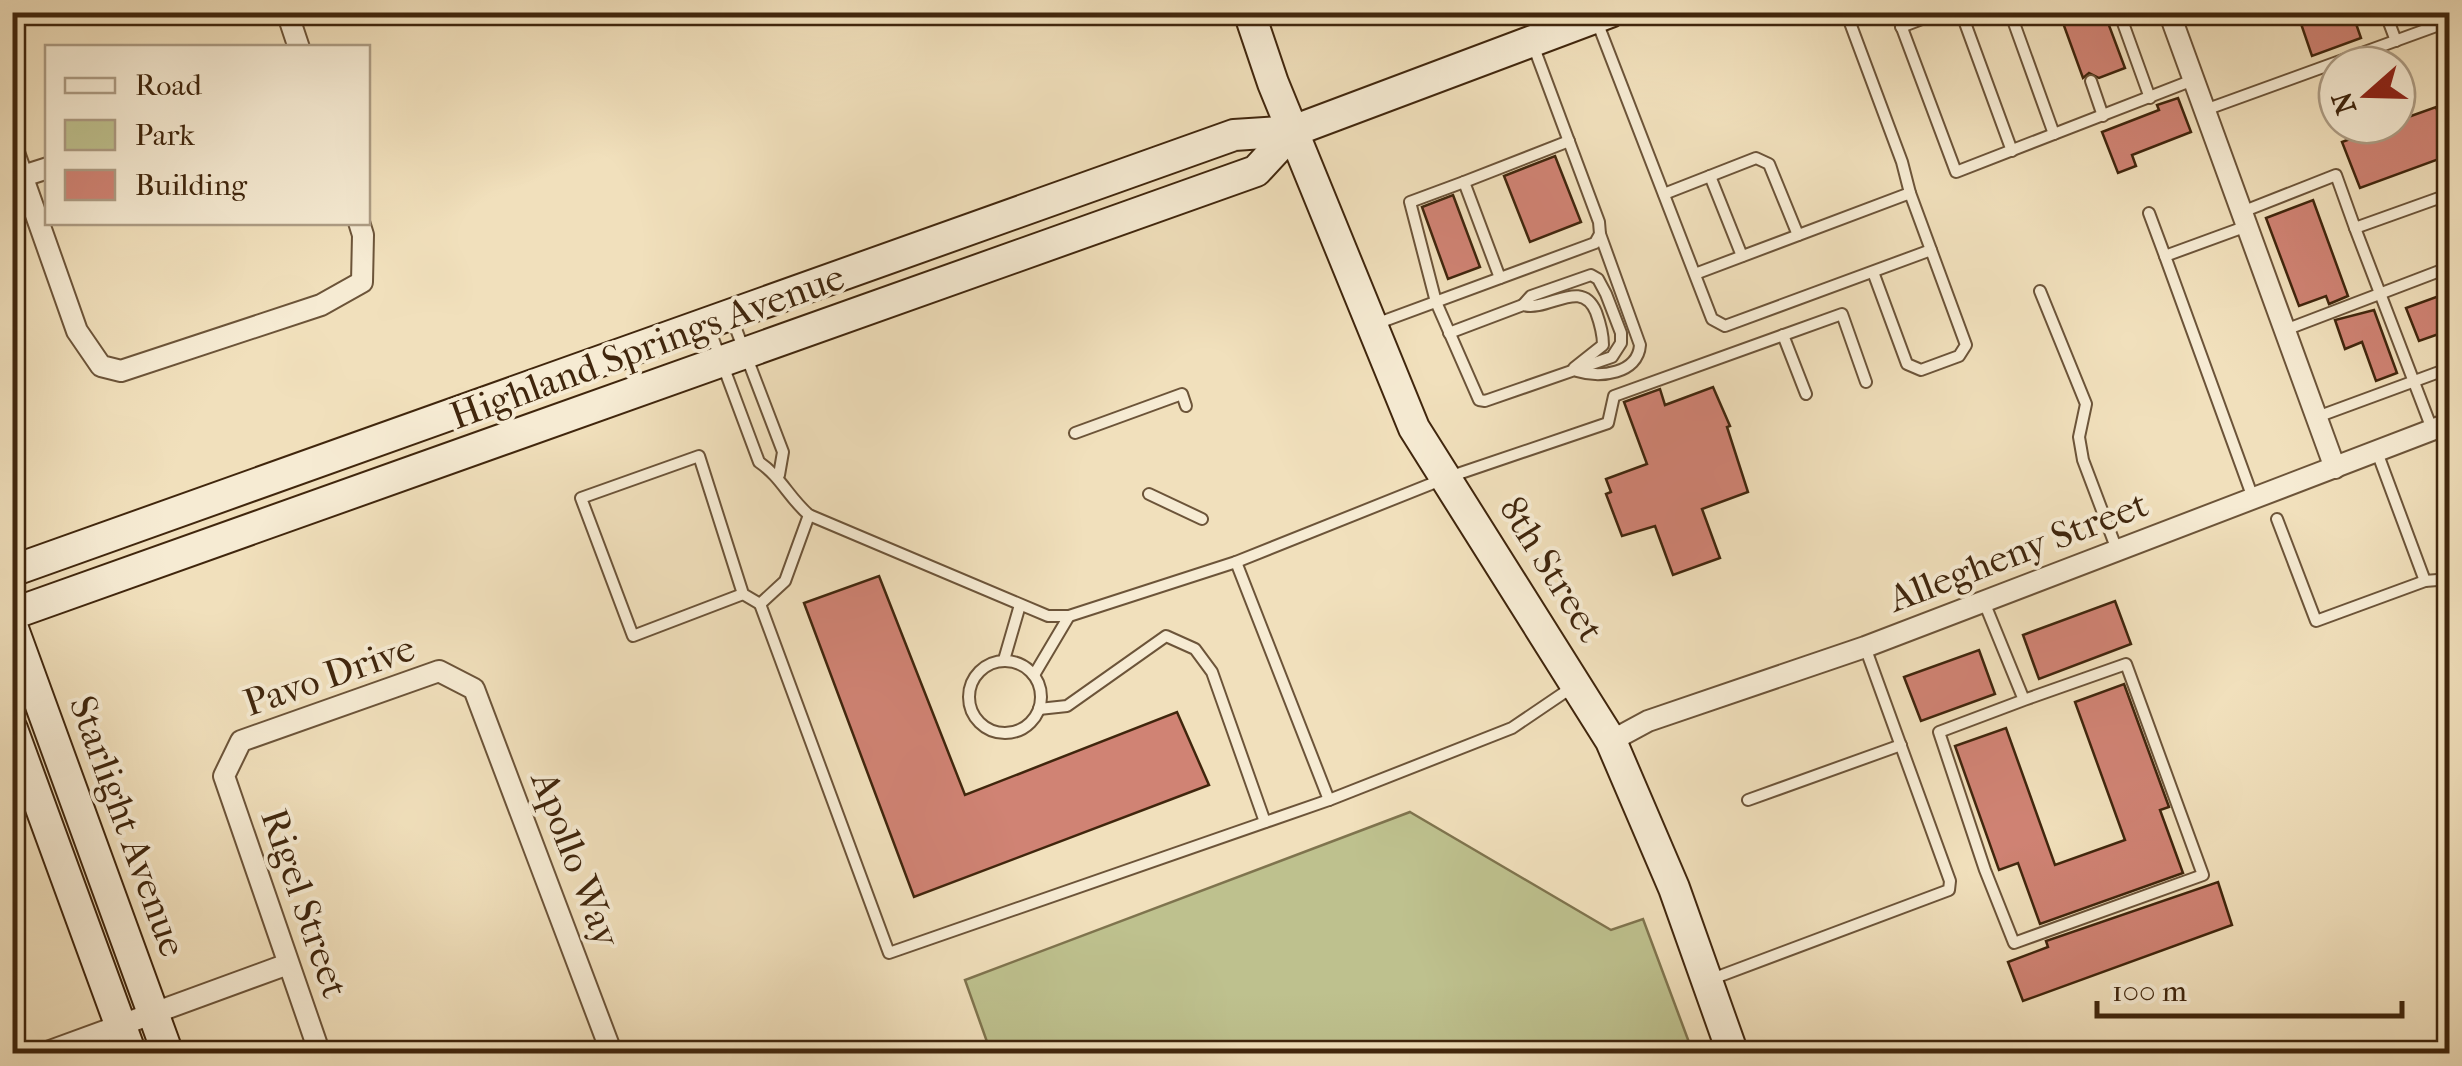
<svg xmlns="http://www.w3.org/2000/svg" width="2462" height="1066" font-family="'IM FELL French Canon',serif">
	<style>
		.green { fill: #bec18e; stroke: #7f744e; stroke-width: 2.5 }
		.building { fill: #d08374; stroke: #40260d; stroke-width: 2.5 }
		.lines { fill: none; stroke-linecap: round; stroke-linejoin: round }
		.lane-casing { stroke: #6c5439; stroke-width: 14 }
		.street-casing { stroke: #6c5439; stroke-width: 24 }
		.secondary-casing { stroke: #40260d; stroke-width: 34 }
		.lane { stroke: #f6ebd3; stroke-width: 10 }
		.street { stroke: #f6ebd3; stroke-width: 20 }
		.secondary { stroke: #f6ebd3; stroke-width: 30 }
		.labels { text-anchor: middle; stroke-width: 8; stroke-linejoin: round; paint-order: stroke }
		.street-label { font-size: 38px; fill: #40260d; stroke: #f6ebd3 }
	</style>
	<rect width="100%" height="100%" fill="#f1e0bc"/>
	<filter id="stains"><feTurbulence type="fractalNoise" baseFrequency=".002" numOctaves="4"/><feColorMatrix values="0 0 0 0 .2 0 0 0 0 .09 0 0 0 0 .02 0 0 0 .5 -.17"/></filter>
	<radialGradient id="worn" r=".72"><stop offset=".6" stop-color="#630" stop-opacity="0"/><stop offset="1" stop-color="#630" stop-opacity=".3"/></radialGradient>
	<path class="green" d="M1410,812L1611,930L1643,919L1693,1053H991L965,980Z"/>
	<g class="building">
		<path d="M2059,12H2104L2125,68L2099,78L2089,73L2083,78Z"/>
		<path d="M2297,12H2352L2361,38L2312,56Z"/>
		<path d="M2178,98L2191,132L2132,155L2136,166L2118,173L2102,132L2159,110L2157,105Z"/>
		<path d="M2436,107L2450,144V155L2360,188L2342,142L2387,125H2397V121Z"/>
		<path d="M1555,156L1581,222L1530,242L1504,176Z"/>
		<path d="M1453,195L1480,267L1448,279L1422,207Z"/>
		<path d="M2313,200L2348,296L2329,304L2326,296L2299,306L2266,218Z"/>
		<path d="M2450,292V330L2419,341L2406,308Z"/>
		<path d="M2374,310L2397,373L2376,381L2362,342L2345,349L2335,320Z"/>
		<path d="M1713,387L1730,426L1727,427L1748,492L1702,509L1720,558L1673,575L1655,526L1622,536L1606,494L1611,492L1606,479L1647,464L1624,402L1660,389L1665,405Z"/>
		<path d="M879,576L965,795L1177,712L1209,785L914,897L804,603Z"/>
		<path d="M2115,601L2131,644L2039,679L2023,635Z"/>
		<path d="M1979,650L1995,694L1921,721L1904,677Z"/>
		<path d="M2124,684L2169,807L2160,810L2183,873L2040,924L2018,863L1999,870L1955,746L2006,728L2055,865L2125,840L2075,702Z"/>
		<path d="M2218,882L2232,925L2023,1001L2008,962L2048,947L2046,941Z"/>
	</g>
	<g class="lines">
		<defs>
			<g id="lane">
				<path d="M1846,12L1902,162L1910,193"/>
				<path d="M1896,12L1956,172L2193,80"/>
				<path d="M1961,12L2012,151"/>
				<path d="M2010,12L2054,134"/>
				<path d="M2119,12L2150,98"/>
				<path d="M2385,12L2396,41"/>
				<path d="M1596,19L1712,319L1725,326L1931,250L1910,193L1695,274"/>
				<path d="M1901,27L1940,12"/>
				<path d="M2091,81L2103,116"/>
				<path d="M2205,110L2450,21"/>
				<path d="M1710,176L1742,256"/>
				<path d="M1464,182L1410,202L1436,302L1479,400L1485,401L1612,357L1621,343V333L1606,294L1598,279L1591,275L1531,296L1523,305"/>
				<path d="M1664,194L1756,158L1769,164L1798,235"/>
				<path d="M2242,212L2336,175L2355,228L2450,194"/>
				<path d="M2149,213L2165,256"/>
				<path d="M2247,226L2165,256L2253,498"/>
				<path d="M2355,228L2432,429"/>
				<path d="M1873,272L1907,364L1921,370L1959,356L1966,345L1931,250"/>
				<path d="M1500,278L1464,182L1569,141"/>
				<path d="M2040,291L2086,404L2079,437L2083,460L2117,550"/>
				<path d="M731,316L783,452L779,475"/>
				<path d="M1373,325L1595,243L1600,234L1599,222L1533,45"/>
				<path d="M709,328L759,462C781,477 789,498 809,515L1048,616H1069L1236,562L1446,478L1608,423L1614,396L1842,314L1866,382"/>
				<path d="M2285,330L2450,267"/>
				<path d="M1449,333L1523,305C1549,312 1581,277 1596,312C1600,323 1603,333 1603,345L1574,368"/>
				<path d="M1783,335L1806,394"/>
				<path d="M1577,371C1600,378 1638,374 1640,345L1600,234"/>
				<path d="M2317,417L2450,368"/>
				<path d="M1075,433L1182,394L1186,406"/>
				<path d="M2377,452L2425,581L2450,579"/>
				<path d="M1149,494L1202,519"/>
				<path d="M809,515L785,581L760,604L889,953L1329,800"/>
				<path d="M2277,519L2316,621L2425,581"/>
				<path d="M1236,562L1329,800L1512,728L1571,688"/>
				<path d="M743,594L633,636L581,498L699,456L743,594L760,604"/>
				<path d="M1984,602L2024,700L1939,732L1985,870L2014,943L2203,875L2126,664L2024,700"/>
				<path d="M1004,660L1020,605"/>
				<circle cx="1005" cy="697" r="36"/>
				<path d="M1034,675L1069,616"/>
				<path d="M1039,709L1067,706L1166,636L1195,649L1212,672L1265,822"/>
				<path d="M1748,800L1901,745"/>
				<path d="M1712,979L1949,890L1950,881L1865,647"/>
			</g>
			<g id="street">
				<path d="M287,12L299,48"/>
				<path d="M2169,12L2335,468"/>
				<path d="M12,147L77,331L101,366L121,371L321,305L362,282L363,235L359,222"/>
				<path d="M12,174L23,176L48,168"/>
				<path d="M1611,741L1648,721L1865,647L2450,423"/>
				<path d="M42,1054L288,964"/>
				<path d="M320,1054L224,776L241,741L439,671L474,689L612,1054"/>
			</g>
			<g id="secondary">
				<path d="M1249,12L1273,83L1414,428L1611,741L1674,888L1733,1054"/>
				<path d="M12,571L1234,135L1293,131L1610,12"/>
				<path d="M12,614L1256,171L1293,131"/>
				<path d="M12,626L168,1054"/>
				<path d="M12,729L131,1054"/>
			</g>
		</defs>
		<use href="#lane" class="lane-casing"/>
		<use href="#street" class="street-casing"/>
		<use href="#secondary" class="secondary-casing"/>
		<use href="#lane" class="lane"/>
		<use href="#street" class="street"/>
		<use href="#secondary" class="secondary"/>
	</g>
	<g class="labels">
		<g class="street-label">
			<text transform="translate(647 346) rotate(-20)" y="13">Highland Springs Avenue</text>
			<text transform="translate(2018 551) rotate(-21)" y="13">Allegheny Street</text>
			<text transform="translate(1552 569) rotate(58)" y="13">8th Street</text>
			<text transform="translate(329 675) rotate(-19)" y="13">Pavo Drive</text>
			<text transform="translate(128 826) rotate(70)" y="13">Starlight Avenue</text>
			<text transform="translate(576 859) rotate(69)" y="13">Apollo Way</text>
			<text transform="translate(305 903) rotate(71)" y="13">Rigel Street</text>
		</g>
	</g>
	<rect width="2462" height="1066" fill="none" stroke="#f1e0bc" stroke-width="50"/>
	<rect x="15" y="15" width="2432" height="1036" fill="none" stroke="#40260d" stroke-width="5"/>
	<rect x="25" y="25" width="2412" height="1016" fill="none" stroke="#40260d" stroke-width="2.5"/>
	<rect x="45" y="45" width="325" height="180" fill="#f6ebd3" stroke="#ad9c84" stroke-width="2.5"/>
	<rect x="65" y="78" width="50" height="15" fill="#f6ebd3" stroke="#ad9c84" stroke-width="2.5"/>
	<text x="135" y="95" font-size="30" fill="#40260d">Road</text>
	<rect x="65" y="120" width="50" height="30" fill="#bec18e" stroke="#ad9c84" stroke-width="2.5"/>
	<text x="135" y="145" font-size="30" fill="#40260d">Park</text>
	<rect x="65" y="170" width="50" height="30" fill="#d08374" stroke="#ad9c84" stroke-width="2.5"/>
	<text x="135" y="195" font-size="30" fill="#40260d">Building</text>
	<g transform="translate(2367 95) rotate(250)"><circle r="48" fill="#f6ebd3" stroke="#ad9c84" stroke-width="2.5"/>
	<path d="M0-8L18 38L0 25L-18 38Z" fill="#8f2418"/>
	<text y="-15" font-size="28" font-weight="bold" text-anchor="middle" fill="#40260d">N</text>
	</g>
	<path d="M2097 1001v15h305v-15" fill="none" stroke="#40260d" stroke-width="5"/>
	<text x="2112" y="1001" font-size="30" fill="#40260d" stroke="#f6ebd3" stroke-width="8" paint-order="stroke">100 m</text>
	<rect width="100%" height="100%" filter="url(#stains)"/>
	<rect width="100%" height="100%" fill="url(#worn)"/>
</svg>
